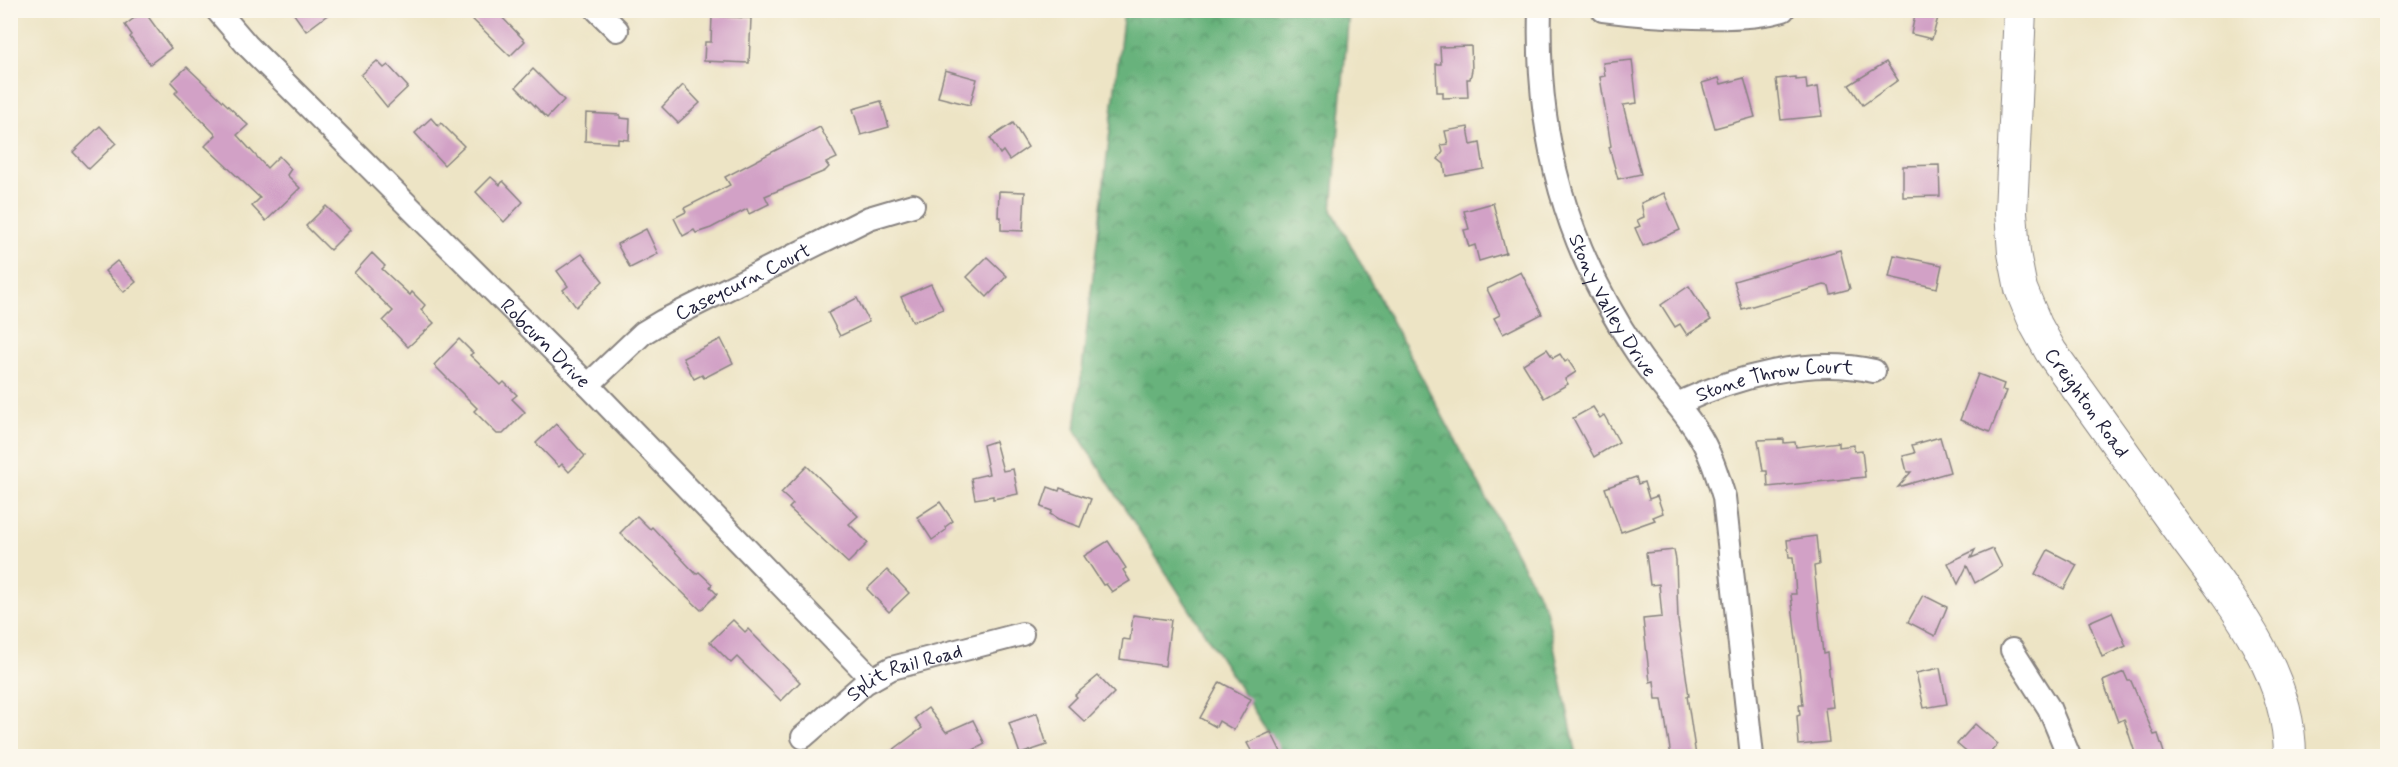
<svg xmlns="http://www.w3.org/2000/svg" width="2398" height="767" font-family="Mynerve,sans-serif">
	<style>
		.forest { fill: url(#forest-crowns); stroke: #446a5b; stroke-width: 1.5 }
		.building { fill: #d2a1c6 }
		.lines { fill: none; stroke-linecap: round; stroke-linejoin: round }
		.street-casing { stroke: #888380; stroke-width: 26 }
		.secondary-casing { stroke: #888380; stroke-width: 34 }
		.street { stroke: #fff; stroke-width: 22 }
		.secondary { stroke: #fff; stroke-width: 32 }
		.labels { text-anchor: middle; stroke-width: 5; stroke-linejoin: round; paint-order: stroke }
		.street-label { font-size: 20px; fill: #22223b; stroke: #fbf7ec }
	</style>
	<defs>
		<pattern id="forest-crowns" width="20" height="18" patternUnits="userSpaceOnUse" patternTransform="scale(1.5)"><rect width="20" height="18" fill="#67b27b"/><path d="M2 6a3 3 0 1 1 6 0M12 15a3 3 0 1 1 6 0" fill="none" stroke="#549066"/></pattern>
	</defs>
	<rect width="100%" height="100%" fill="#fbf7ec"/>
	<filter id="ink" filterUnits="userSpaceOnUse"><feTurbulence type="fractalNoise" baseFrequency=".0167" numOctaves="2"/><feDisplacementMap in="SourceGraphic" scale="12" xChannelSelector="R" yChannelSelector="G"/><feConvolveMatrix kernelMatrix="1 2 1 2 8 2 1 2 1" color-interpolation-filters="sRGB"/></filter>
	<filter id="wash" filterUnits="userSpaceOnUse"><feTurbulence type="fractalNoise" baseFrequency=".008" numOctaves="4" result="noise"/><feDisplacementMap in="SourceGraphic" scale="24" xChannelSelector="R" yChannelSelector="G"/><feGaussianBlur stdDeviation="1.35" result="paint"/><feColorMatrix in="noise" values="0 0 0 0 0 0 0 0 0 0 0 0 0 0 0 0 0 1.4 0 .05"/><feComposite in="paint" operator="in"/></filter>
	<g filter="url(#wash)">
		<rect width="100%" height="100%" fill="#ede4c5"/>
		<path class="forest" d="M1124,11H1349L1332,210L1546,609L1577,756H1283L1075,430Z"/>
		<g id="blocks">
			<g class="building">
				<path d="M291,10H334L306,31Z"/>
				<path d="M463,10H495L525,41L510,56Z"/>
				<path d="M1916,10H1940L1932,39L1911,34Z"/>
				<path d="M144,11L171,48L150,64L130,37L132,35L125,25Z"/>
				<path d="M712,16L751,18L749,63L704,61L705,42H711Z"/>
				<path d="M1471,46L1472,70L1470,79H1467L1468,97L1443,98V92H1437L1436,64H1441L1440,47Z"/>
				<path d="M1632,60L1637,103L1623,105L1641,174L1618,179L1609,147L1611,146L1600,77L1605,76L1603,63Z"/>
				<path d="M377,61L384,68L388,65L408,87L387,107L361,75Z"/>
				<path d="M1886,62L1898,80L1863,105L1849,85Z"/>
				<path d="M187,67L248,125L237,135L267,168L279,156L291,169L287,175L300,188L266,221L252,206L260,198L205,146L216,135L175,93L178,90L171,82Z"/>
				<path d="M533,69L564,100L547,118L516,87Z"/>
				<path d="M945,70L977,79L970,105L938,97Z"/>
				<path d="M1796,77V80L1806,79L1807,89L1818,87L1822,116L1781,120L1776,79Z"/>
				<path d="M1719,78L1721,84L1744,78L1755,117L1715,128L1702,83Z"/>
				<path d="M683,85L700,103L678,123L662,107Z"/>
				<path d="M881,101L889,127L861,135L853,109Z"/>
				<path d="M586,113L620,115V118L630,119L629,140L618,139V143L585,141Z"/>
				<path d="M431,118L438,126L441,123L464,146L444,165L415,133Z"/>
				<path d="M1013,123L1028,147L1009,160L1003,151L1000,154L990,138Z"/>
				<path d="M100,126L116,143L89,169L73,152Z"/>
				<path d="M820,127L837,158L826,163L829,167L825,171L765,196L769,204L749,214L747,209L711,228L696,233L694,230L683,236L674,218L686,212L684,208L730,185L725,177Z"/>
				<path d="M1468,127L1471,145L1480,143L1484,169L1446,176L1444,164L1438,159L1443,152L1441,145L1448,144L1445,131Z"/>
				<path d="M1939,165L1940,196L1903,197V166Z"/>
				<path d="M491,177L500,185L503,181L523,202L504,222L476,192Z"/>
				<path d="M999,191L1025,192L1023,231L1001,230V217H998Z"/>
				<path d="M1664,193L1680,230L1643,246L1635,228L1640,226L1637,220L1644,217L1641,203Z"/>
				<path d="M1493,203L1506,253L1479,261L1475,245L1469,247L1464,230L1469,229L1464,211Z"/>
				<path d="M326,206L350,230L330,250L306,226Z"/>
				<path d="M646,229L658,254L630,268L617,244Z"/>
				<path d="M1840,250L1850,289L1831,294L1829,286L1824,285L1742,309L1734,281Z"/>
				<path d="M372,253L385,266L382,269L410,295L412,292L425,305L421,310L434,323L408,347L383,321L393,311L354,273Z"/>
				<path d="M582,254L603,281L576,307L563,290L568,286L557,271Z"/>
				<path d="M1894,255L1942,265L1937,288L1889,277Z"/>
				<path d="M987,257L1007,276L987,297L967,277Z"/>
				<path d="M117,261L136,282L124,292L105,271Z"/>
				<path d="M1521,272L1542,314L1503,334L1494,318L1500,315L1487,289Z"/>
				<path d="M931,284L943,309L913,322L901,297Z"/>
				<path d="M1689,286L1711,320L1687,335L1680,324L1675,327L1661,305Z"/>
				<path d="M857,298L869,322L840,336L828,313Z"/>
				<path d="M459,339L473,353L470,355L501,385L504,382L517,395L512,399L525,412L503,434H497L474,411L477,408L434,365Z"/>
				<path d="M721,339L733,363L704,378L702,375L694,379L683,358Z"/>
				<path d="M1547,349L1553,358L1560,354L1565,362L1568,360L1576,372L1565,379L1568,384L1544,398L1523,364Z"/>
				<path d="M1978,374L2004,384L2002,390L2006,391L1990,432L1960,420Z"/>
				<path d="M1593,407L1600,418L1604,415L1619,442L1594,457L1573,418Z"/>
				<path d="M556,424L585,456L569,472L562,464L559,467L536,443Z"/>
				<path d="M1940,437L1950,472L1898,487L1911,472H1907L1903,456L1915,453L1912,445Z"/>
				<path d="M1784,439V443L1795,442L1796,447L1839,442V447L1854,445V451L1862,450L1865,477L1768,487L1767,471H1763L1758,440Z"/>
				<path d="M995,441L1003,471L1013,469L1018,494L993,499V496L975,499L971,478L989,474L983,445Z"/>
				<path d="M807,466L858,516L849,524L868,543L848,563L789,508L793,504L781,493Z"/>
				<path d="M1636,477L1638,484L1644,482L1649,499L1657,496L1663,513L1653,517L1655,520L1621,532L1605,488Z"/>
				<path d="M1048,487L1059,491L1060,488L1091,499L1080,527L1058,519L1050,514L1052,511L1041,507Z"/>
				<path d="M940,502L953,521L945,527L946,530L932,540L917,517Z"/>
				<path d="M637,516L650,529L652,527L696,574L699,572L712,584L710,587L717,594L701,610L620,533Z"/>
				<path d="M1816,536L1819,565L1814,566L1823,654L1827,653L1833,707L1825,708L1829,742L1799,745L1797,716L1800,715L1799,705H1803L1791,594H1796L1793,557H1789L1787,540Z"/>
				<path d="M1108,541L1126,568L1123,570L1130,581L1112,592L1106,584L1103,585L1084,556Z"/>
				<path d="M1993,549L2002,567L1975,583L1967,566L1958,584L1948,563L1975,550L1971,558Z"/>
				<path d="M1674,550L1676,560L1678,620L1689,696H1687L1696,756H1671L1662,699H1656L1654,681L1650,682L1643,619L1662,617L1659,584L1650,585L1646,553Z"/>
				<path d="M2048,550L2077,565L2064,589L2035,574Z"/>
				<path d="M887,570L909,593L889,612L867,589Z"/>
				<path d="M1923,595L1947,607L1935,636L1908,622Z"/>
				<path d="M2112,612L2126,646L2102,657L2089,622Z"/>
				<path d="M1133,615L1171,620L1165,666L1120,659L1123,639L1130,640Z"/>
				<path d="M733,620L745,632L748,629L800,682L781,701L737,657L731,663L710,642Z"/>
				<path d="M1940,668L1947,704L1924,708L1916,673Z"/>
				<path d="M2124,672L2128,681H2131L2154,735L2158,734L2165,756H2136L2124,719L2118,722L2103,681Z"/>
				<path d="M1098,676L1114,693L1085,722L1068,706L1077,697L1075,695Z"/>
				<path d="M1220,682L1251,699L1234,730L1219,721L1216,727L1200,718Z"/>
				<path d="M928,708L946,732L973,720L985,744L962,756H885L922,728L915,718Z"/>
				<path d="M1037,713L1047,745L1020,754L1009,723Z"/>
				<path d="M1975,724L1998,744L1987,756H1971L1957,744Z"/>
				<path d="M1271,732L1283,756H1254L1247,743Z"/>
			</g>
		</g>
	</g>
	<g filter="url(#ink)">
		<use href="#blocks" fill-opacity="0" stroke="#888380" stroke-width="1.5"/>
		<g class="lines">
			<defs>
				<g id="street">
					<path id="s1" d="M217,10L247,45L588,385L872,679"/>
					<path d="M597,10L617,30"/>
					<path id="s2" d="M1540,10C1536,138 1566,248 1638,354C1656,381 1678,403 1696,430C1710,451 1717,474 1724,497L1752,756"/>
					<path d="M1603,10C1648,16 1741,23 1783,10"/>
					<path id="s3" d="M588,385L643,333L663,321L869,218L913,205"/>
					<path id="s4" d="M1677,404C1735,377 1810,356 1874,371"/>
					<path d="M2012,650L2049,708L2069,756"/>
					<path id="s5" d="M803,737L865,683L892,668L1022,634"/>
				</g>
				<g id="secondary">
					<path id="s6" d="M2020,10L2011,212L2014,253L2021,289L2036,325L2051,352C2089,405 2128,459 2166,512C2217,584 2290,663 2290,756"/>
				</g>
			</defs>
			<use href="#street" class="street-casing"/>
			<use href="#secondary" class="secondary-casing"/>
			<use href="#street" class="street"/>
			<use href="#secondary" class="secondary"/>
		</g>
	</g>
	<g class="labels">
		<g class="street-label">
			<text dy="7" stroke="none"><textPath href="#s3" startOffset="188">Caseycurn Court</textPath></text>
			<text dy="7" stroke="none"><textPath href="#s2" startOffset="309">Stony Valley Drive</textPath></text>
			<text dy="7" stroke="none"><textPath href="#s1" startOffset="468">Robcurn Drive</textPath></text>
			<text dy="7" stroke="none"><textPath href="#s4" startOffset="102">Stone Throw Court</textPath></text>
			<text dy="7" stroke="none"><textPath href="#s6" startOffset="412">Creighton Road</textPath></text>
			<text dy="7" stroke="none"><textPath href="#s5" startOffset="123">Split Rail Road</textPath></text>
		</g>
	</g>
	<rect width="2398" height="767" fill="none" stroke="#fbf7ec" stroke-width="36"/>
</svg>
